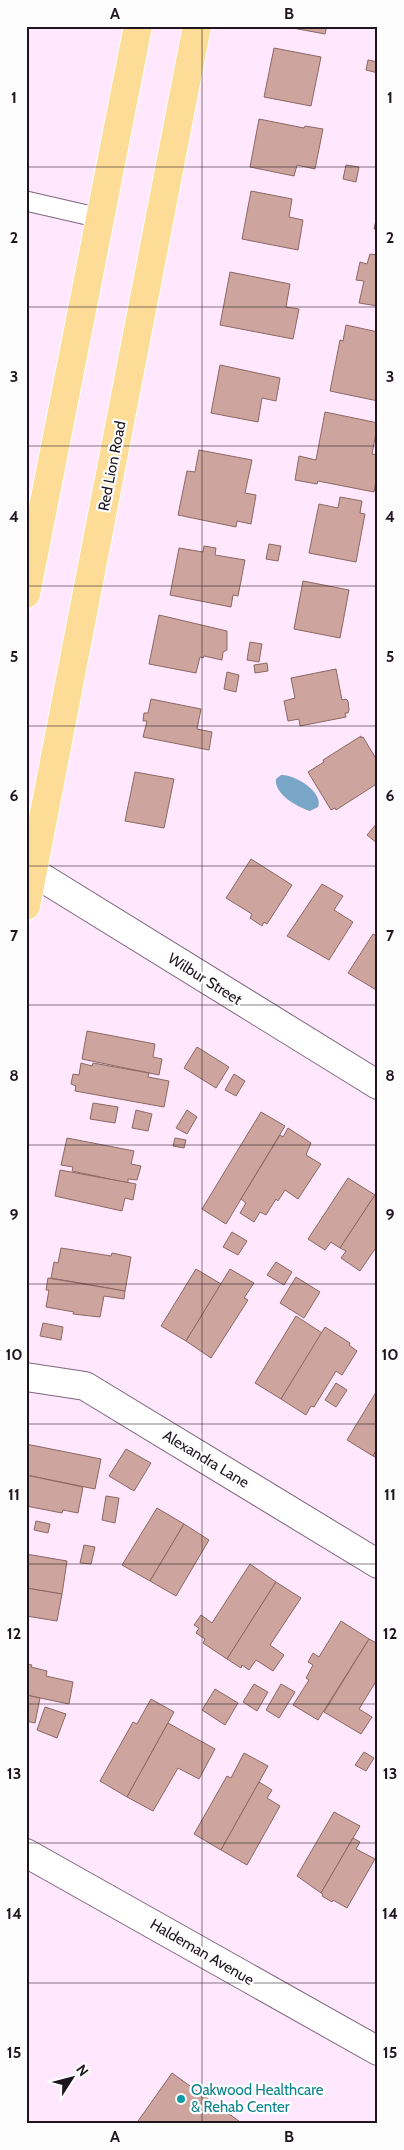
<svg xmlns="http://www.w3.org/2000/svg" width="404" height="2150" font-family="Cabin,sans-serif">
	<style>
		.water { fill: #79a5c6 }
		.building { fill: #cda49e; stroke: #8d6762 }
		.lines { fill: none; stroke-linecap: round; stroke-linejoin: round }
		.service-casing { stroke: #7f657d; stroke-width: 21 }
		.minor-casing { stroke: #7f657d; stroke-width: 30 }
		.secondary-casing { stroke: #7f657d; stroke-width: 30 }
		.primary-casing { stroke: #fff; stroke-width: 30 }
		.service { stroke: #fff; stroke-width: 19 }
		.minor { stroke: #fff; stroke-width: 28 }
		.secondary { stroke: #fff; stroke-width: 28 }
		.primary { stroke: #fddc97; stroke-width: 28 }
		.grid { fill: none; stroke: #1f151e; stroke-width: 1; stroke-opacity: 0.55 }
		.culture-dot { fill: #0f9aa8; stroke: #fdfdfd; stroke-width: 2 }
		.labels { text-anchor: middle; stroke-width: 4.5; stroke-linejoin: round; paint-order: stroke }
		.street-label { font-size: 15px; fill: #1f151e; stroke: #fdfdfd }
		.culture-label { font-size: 15px; fill: #0d838f; stroke: #fdfdfd; text-anchor: start }
		.neatline { fill: none; stroke: #1f151e; stroke-width: 2 }
		.grid-label { font-size: 16px; text-anchor: middle; font-weight: bold; fill: #1f151e }
	</style>
	<rect width="100%" height="100%" fill="#ffe7fd"/>
	<path class="water" d="M281,775C294,774 324,792 318,807L310,811C297,807 274,794 276,779Z"/>
	<g class="building">
		<path d="M282,26H327L325,34Z"/>
		<path d="M274,48L321,57L311,106L264,97Z"/>
		<path d="M368,60L378,62V73L366,70Z"/>
		<path d="M259,119L304,128L305,126L323,129L315,169L297,165L294,176L250,167Z"/>
		<path d="M346,165L359,167L356,182L343,179Z"/>
		<path d="M251,191L292,199L289,217L303,220L298,250L242,239Z"/>
		<path d="M378,212V229H374Z"/>
		<path d="M370,254L378,255V306L359,303L364,281L356,280L360,262L367,264Z"/>
		<path d="M230,272L290,284L286,307L299,309L293,339L220,325Z"/>
		<path d="M346,325L378,332V401L330,391L340,340L343,341Z"/>
		<path d="M220,365L280,378L276,401L262,398L258,422L211,413Z"/>
		<path d="M325,412L378,423L372,454L378,455V471L374,492L318,481L317,484L295,480L299,456L316,460Z"/>
		<path d="M199,450L252,460L245,493L256,495L251,524L237,521L236,527L178,515L187,471L195,472Z"/>
		<path d="M340,497L362,501L360,513L365,514L356,562L309,553L319,504L338,508Z"/>
		<path d="M269,544L281,546L278,561L266,559Z"/>
		<path d="M204,546L216,548L215,555L245,560L238,596L233,595L231,607L170,595L179,548L203,552Z"/>
		<path d="M303,581L349,590L340,638L294,629Z"/>
		<path d="M159,615L227,631V650L223,652L222,660L204,656L203,658L200,657L196,673L149,664Z"/>
		<path d="M250,642L262,644L259,662L247,660Z"/>
		<path d="M267,663L268,671L255,673L254,665Z"/>
		<path d="M336,669L342,700L346,699L348,701L349,710L348,713H345L346,717L300,726L299,719L288,721L284,701L295,698L291,678Z"/>
		<path d="M227,672L239,675L236,692L224,689Z"/>
		<path d="M151,699L201,709L197,729L212,732L209,750L143,737L147,721H143L144,713H148Z"/>
		<path d="M361,736V738L363,737L378,762V783L336,810L335,808L331,810L308,772L324,762L323,760Z"/>
		<path d="M135,772L174,779L164,828L125,821Z"/>
		<path d="M378,822V844L367,835Z"/>
		<path d="M251,859L292,885L267,924L264,922L262,926L250,918L252,914L226,898Z"/>
		<path d="M322,884L343,896L334,910L353,922L329,960L287,936Z"/>
		<path d="M373,934L378,937V991L348,973Z"/>
		<path d="M87,1031L155,1044L153,1057L162,1059L159,1075L82,1059Z"/>
		<path d="M197,1047L229,1067L216,1088L184,1068Z"/>
		<path d="M81,1063L92,1066L93,1063L149,1073L148,1077L169,1081L164,1107L75,1091L76,1086L71,1084L73,1074L79,1075Z"/>
		<path d="M234,1074L245,1081L236,1096L225,1090Z"/>
		<path d="M93,1103L118,1107L115,1123L90,1119Z"/>
		<path d="M136,1110L152,1114L148,1131L132,1128Z"/>
		<path d="M187,1110L197,1117L187,1134L176,1128Z"/>
		<path d="M261,1112L285,1126L226,1224L202,1209Z"/>
		<path d="M288,1128L311,1143L306,1155L321,1164L298,1199L285,1190L278,1201L276,1199L266,1215L260,1212L254,1222L240,1213L246,1203L241,1199L280,1135L283,1137Z"/>
		<path d="M67,1138L134,1151L131,1164L141,1166L137,1180L128,1179V1183L72,1171L73,1167L61,1165Z"/>
		<path d="M175,1138L186,1140L184,1148L173,1146Z"/>
		<path d="M60,1170L136,1184L133,1200L125,1198L122,1211L55,1196Z"/>
		<path d="M348,1178L375,1195L340,1248L331,1242L325,1250L308,1239Z"/>
		<path d="M375,1195L378,1197V1251L375,1249L360,1271L341,1258L346,1251L340,1248Z"/>
		<path d="M232,1232L247,1241L238,1255L223,1247Z"/>
		<path d="M61,1248L111,1256L112,1253L131,1257L125,1291L51,1278L54,1262L58,1263Z"/>
		<path d="M276,1262L292,1272L284,1285L267,1275Z"/>
		<path d="M196,1269L221,1284L186,1341L161,1326Z"/>
		<path d="M230,1269L254,1283L244,1298L248,1300L211,1358L186,1341Z"/>
		<path d="M296,1277L320,1292L304,1318L280,1303Z"/>
		<path d="M48,1278L125,1291L124,1299L104,1296L100,1317L73,1314L74,1312L46,1307L49,1290H46Z"/>
		<path d="M296,1316L322,1333L281,1399L255,1383Z"/>
		<path d="M43,1323L63,1327L61,1340L40,1336Z"/>
		<path d="M325,1327L350,1343L349,1345L357,1351L342,1375L336,1371L314,1407L311,1406L306,1415L281,1399Z"/>
		<path d="M336,1383L347,1390L336,1407L325,1400Z"/>
		<path d="M378,1389V1447L373,1456L347,1440Z"/>
		<path d="M26,1444L101,1459L95,1489L26,1475Z"/>
		<path d="M378,1447V1459L373,1456Z"/>
		<path d="M126,1449L151,1463L134,1491L109,1476Z"/>
		<path d="M26,1475L83,1487L78,1513L63,1510L62,1513L26,1506Z"/>
		<path d="M106,1496L119,1498L115,1523L102,1520Z"/>
		<path d="M157,1508L184,1524L150,1581L122,1565Z"/>
		<path d="M36,1521L50,1524L48,1533L34,1530Z"/>
		<path d="M184,1524L209,1540L176,1596L150,1581Z"/>
		<path d="M84,1545L95,1547L91,1564L80,1563Z"/>
		<path d="M26,1554L67,1561L62,1594L26,1588Z"/>
		<path d="M250,1564L276,1582L227,1659L203,1643L205,1639L196,1633L199,1628L194,1625L201,1615L212,1623Z"/>
		<path d="M276,1582L301,1598L270,1645L284,1655L273,1671L256,1660L249,1670L242,1665L241,1668L227,1659Z"/>
		<path d="M26,1588L62,1594L57,1621L26,1616Z"/>
		<path d="M341,1621L369,1639L318,1720L293,1705L309,1680L306,1678L313,1665L308,1662L313,1653L319,1657Z"/>
		<path d="M369,1639L378,1644V1678L359,1709L372,1717L361,1734L324,1712Z"/>
		<path d="M26,1664L32,1665L31,1667L47,1671L46,1676L73,1682L69,1704L26,1695Z"/>
		<path d="M254,1684L268,1692L257,1711L243,1702Z"/>
		<path d="M281,1684L295,1692L279,1718L266,1710Z"/>
		<path d="M215,1689L238,1703L225,1725L202,1710Z"/>
		<path d="M26,1695L40,1698L35,1723L26,1721Z"/>
		<path d="M151,1699L174,1712L127,1797L100,1781L133,1722L137,1724Z"/>
		<path d="M45,1707L66,1714L57,1738L37,1730Z"/>
		<path d="M168,1723L215,1749L199,1779L178,1768L153,1811L127,1797Z"/>
		<path d="M364,1752L374,1758L366,1771L355,1765Z"/>
		<path d="M244,1753L268,1766L221,1850L194,1834L227,1776L231,1778Z"/>
		<path d="M259,1782L272,1790L267,1798L280,1806L247,1865L221,1850Z"/>
		<path d="M334,1812L360,1826L321,1893L297,1876Z"/>
		<path d="M353,1838L360,1842L356,1849L375,1859L347,1908L333,1900L332,1902L322,1896L323,1894L321,1893Z"/>
		<path d="M172,2073L243,2124H136Z"/>
	</g>
	<g class="lines">
		<defs>
			<path id="service" d="M26,201L100,218"/>
			<g id="minor">
				<path d="M33,872L378,1085"/>
				<path d="M26,1377L85,1386L378,1564"/>
			</g>
			<path id="secondary" d="M26,1853L378,2051"/>
			<g id="primary">
				<path d="M26,594L138,26"/>
				<path d="M26,906L197,26"/>
			</g>
		</defs>
		<use href="#service" class="service-casing"/>
		<use href="#minor" class="minor-casing"/>
		<use href="#secondary" class="secondary-casing"/>
		<use href="#primary" class="primary-casing"/>
		<use href="#service" class="service"/>
		<use href="#minor" class="minor"/>
		<use href="#secondary" class="secondary"/>
		<use href="#primary" class="primary"/>
	</g>
	<path class="grid" d="M202,26V2124M26,167H378M26,307H378M26,446H378M26,586H378M26,726H378M26,866H378M26,1005H378M26,1145H378M26,1284H378M26,1424H378M26,1564H378M26,1704H378M26,1843H378M26,1983H378"/>
	<circle class="culture-dot" cx="181" cy="2099" r="5"/>
	<g class="labels">
		<g class="street-label">
			<text transform="translate(112 466) rotate(-79)" y="5">Red Lion Road</text>
			<text transform="translate(205 979) rotate(32)" y="5">Wilbur Street</text>
			<text transform="translate(206 1459) rotate(31)" y="5">Alexandra Lane</text>
			<text transform="translate(202 1952) rotate(30)" y="5">Haldeman Avenue</text>
		</g>
		<g class="culture-label">
			<text x="191" y="2095">Oakwood Healthcare<tspan x="191" dy="17">&amp; Rehab Center</tspan></text>
		</g>
	</g>
	<rect width="404" height="2150" fill="none" stroke="#fdfdfd" stroke-width="55"/>
	<g transform="translate(72 2078) rotate(54)" stroke="#fdfdfd" stroke-width="4" paint-order="stroke">
	<path d="M0-4L9 19L0 12L-9 19Z" fill="#1f151e"/>
	<text y="-8" font-size="14" font-weight="bold" text-anchor="middle" fill="#1f151e">N</text>
	</g>
	<rect x="28" y="28" width="348" height="2094" class="neatline"/>
	<g class="grid-label">
		<text x="115" y="19">A</text>
		<text x="289" y="19">B</text>
		<text x="14" y="103">1</text>
		<text x="390" y="103">1</text>
		<text x="14" y="243">2</text>
		<text x="390" y="243">2</text>
		<text x="14" y="382">3</text>
		<text x="390" y="382">3</text>
		<text x="14" y="522">4</text>
		<text x="390" y="522">4</text>
		<text x="14" y="662">5</text>
		<text x="390" y="662">5</text>
		<text x="14" y="801">6</text>
		<text x="390" y="801">6</text>
		<text x="14" y="941">7</text>
		<text x="390" y="941">7</text>
		<text x="14" y="1081">8</text>
		<text x="390" y="1081">8</text>
		<text x="14" y="1220">9</text>
		<text x="390" y="1220">9</text>
		<text x="14" y="1360">10</text>
		<text x="390" y="1360">10</text>
		<text x="14" y="1500">11</text>
		<text x="390" y="1500">11</text>
		<text x="14" y="1639">12</text>
		<text x="390" y="1639">12</text>
		<text x="14" y="1779">13</text>
		<text x="390" y="1779">13</text>
		<text x="14" y="1919">14</text>
		<text x="390" y="1919">14</text>
		<text x="14" y="2058">15</text>
		<text x="390" y="2058">15</text>
		<text x="115" y="2142">A</text>
		<text x="289" y="2142">B</text>
	</g>
</svg>
